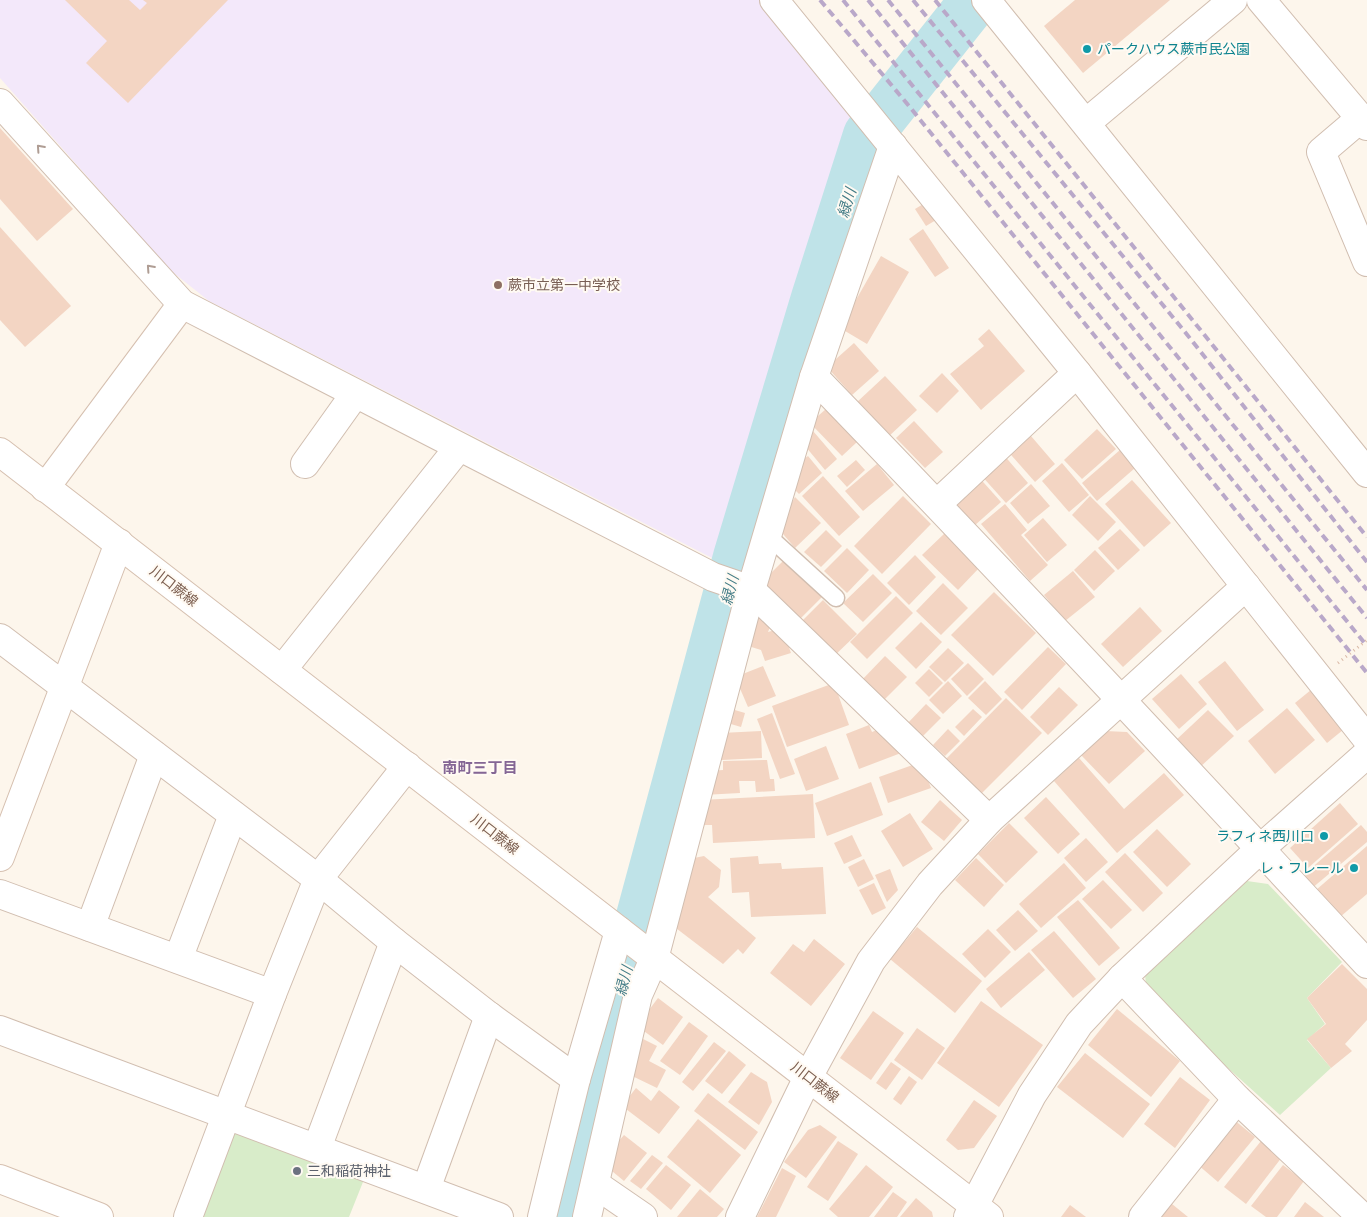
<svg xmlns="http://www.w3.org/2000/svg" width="1367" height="1217" font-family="'PT Sans Narrow','Noto Sans JP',sans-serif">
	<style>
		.education { fill: #f3e8fa }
		.green { fill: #d8ecc9 }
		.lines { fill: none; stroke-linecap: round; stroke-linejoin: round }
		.river { stroke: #bfe3e8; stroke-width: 50 }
		.building { fill: #f3d5c3 }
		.lane-casing { stroke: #d1beb0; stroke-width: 19 }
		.street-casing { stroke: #d1beb0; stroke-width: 30 }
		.secondary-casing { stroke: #d6c0b0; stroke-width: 30 }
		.lane { stroke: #fff; stroke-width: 16 }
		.street { stroke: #fff; stroke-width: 28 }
		.secondary { stroke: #fff; stroke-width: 28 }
		.rail { stroke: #b9a8c9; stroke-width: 4; stroke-dasharray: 8 5; stroke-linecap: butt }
		.path-bridge { stroke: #d9b8a5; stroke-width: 3; stroke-dasharray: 1 4; stroke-linecap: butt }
		.oneway { stroke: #af9d94 }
		.culture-dot { fill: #0f9aa8; stroke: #fffaf3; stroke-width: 2 }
		.education-dot { fill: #8d6e63; stroke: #fffaf3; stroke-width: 2 }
		.worship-dot { fill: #6b7280; stroke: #fffaf3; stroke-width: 2 }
		.labels { text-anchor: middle; stroke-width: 4; stroke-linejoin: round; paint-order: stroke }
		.culture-label { font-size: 14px; fill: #0d838f; stroke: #fffaf3; text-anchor: end }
		.education-label { font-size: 14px; fill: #785e54; stroke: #fffaf3; text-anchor: start }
		.street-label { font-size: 14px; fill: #7a5c4d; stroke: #fffaf3 }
		.worship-label { font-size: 14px; fill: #5b616d; stroke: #fffaf3; text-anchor: start }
		.water-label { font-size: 15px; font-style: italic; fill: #437c86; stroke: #fffaf3 }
		.neighbourhood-label { font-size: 15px; font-weight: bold; fill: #846695; stroke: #fffaf3 }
	</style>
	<rect width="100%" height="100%" fill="#fdf6ec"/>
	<path class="education" d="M0,0H760L857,119L722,563L209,301L170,270L0,78Z"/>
	<g class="green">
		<path d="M1247,881L1268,884L1342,962L1307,998L1325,1024L1307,1040L1331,1068L1280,1115L1147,995L1145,974Z"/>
		<path d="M238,1130L365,1177L349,1217H202L232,1134Z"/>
	</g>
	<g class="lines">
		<path class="river" d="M565,1217L620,994L738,557L816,298L868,135L975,0"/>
	</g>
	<g class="building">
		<path d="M65,0H129L140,10L147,3L143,0H228L128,103L86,63L107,41Z"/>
		<path d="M1075,0H1170L1083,73L1044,26Z"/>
		<path d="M0,128L73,209L37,241L0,199Z"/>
		<path d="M925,203L936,220L926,226L915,209Z"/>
		<path d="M0,227L71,306L25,347L0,320Z"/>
		<path d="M923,229L949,268L935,277L909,239Z"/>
		<path d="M881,256L909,272L867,344L840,328Z"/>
		<path d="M989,329L1025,371L981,410L950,374L984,346L978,339Z"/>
		<path d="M854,343L879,371L852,395L827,367Z"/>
		<path d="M942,373L959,391L937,413L919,396Z"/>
		<path d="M885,376L917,410L888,437L856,403Z"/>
		<path d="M826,409L857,442L842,456L810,423Z"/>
		<path d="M914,421L943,452L925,468L896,438Z"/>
		<path d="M1025,429L1055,464L1035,482L1004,447Z"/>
		<path d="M1097,429L1116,449L1082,479L1064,460Z"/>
		<path d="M813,431L837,459L825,470L801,441Z"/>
		<path d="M1120,450L1135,468L1097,501L1082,483Z"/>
		<path d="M1003,454L1028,483L1006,503L980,474Z"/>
		<path d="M808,456L822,473L799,494L789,484L794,466Z"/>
		<path d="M856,460L865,470L847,487L837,476Z"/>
		<path d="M1062,463L1089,495L1069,512L1042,481Z"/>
		<path d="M877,464L894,485L863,511L845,491Z"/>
		<path d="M976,474L1001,502L974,526L949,497Z"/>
		<path d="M823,476L860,517L839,536L802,496Z"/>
		<path d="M1132,480L1171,523L1144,547L1105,504Z"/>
		<path d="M1031,484L1050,506L1028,524L1010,503Z"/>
		<path d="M903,496L931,524L882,574L854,546Z"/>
		<path d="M1090,496L1116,522L1098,541L1072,515Z"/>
		<path d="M795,497L821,523L795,548L778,528Z"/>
		<path d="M1005,504L1027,530L1021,535L1048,565L1030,581L981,524Z"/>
		<path d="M1043,518L1067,545L1047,562L1024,535Z"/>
		<path d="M1120,529L1140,550L1118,570L1098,548Z"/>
		<path d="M826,530L842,546L821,567L804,552Z"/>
		<path d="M945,533L980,567L958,590L922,555Z"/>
		<path d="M847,548L869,570L847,593L824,571Z"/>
		<path d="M1095,550L1115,571L1094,591L1074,570Z"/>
		<path d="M915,555L936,577L909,605L887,583Z"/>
		<path d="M784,560L822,597L796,623L759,585Z"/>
		<path d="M1073,571L1095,597L1065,621L1044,595Z"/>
		<path d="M873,574L892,593L863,622L843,603Z"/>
		<path d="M943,583L968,608L941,635L916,611Z"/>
		<path d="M994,592L1036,633L993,676L951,635Z"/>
		<path d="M896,596L913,613L867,659L850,642Z"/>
		<path d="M823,600L857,634L832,658L798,625Z"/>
		<path d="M1140,607L1162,631L1123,667L1101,644Z"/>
		<path d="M754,616L772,622L768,632L782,628L791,653L765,661L761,650L745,645Z"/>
		<path d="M921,622L942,642L916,669L895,648Z"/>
		<path d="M1048,647L1066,664L1022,710L1004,692Z"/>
		<path d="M948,648L964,663L945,682L929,667Z"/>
		<path d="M885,656L907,677L882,702L861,681Z"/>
		<path d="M1225,661L1264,710L1237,731L1198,682Z"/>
		<path d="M968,663L984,679L967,696L951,679Z"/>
		<path d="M763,666L776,696L748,707L735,677Z"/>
		<path d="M929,669L943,683L929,697L915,683Z"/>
		<path d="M1181,674L1207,704L1179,729L1152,699Z"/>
		<path d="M948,681L962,696L943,714L929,700Z"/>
		<path d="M985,681L1002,699L986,715L968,698Z"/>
		<path d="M834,683L849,725L787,747L772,706Z"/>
		<path d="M1317,685L1349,725L1327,743L1295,703Z"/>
		<path d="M1059,687L1078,705L1048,735L1030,717Z"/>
		<path d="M1006,698L1042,733L980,795L945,760Z"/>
		<path d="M926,704L941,718L920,739L906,725Z"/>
		<path d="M728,708L745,713L741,727L724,722Z"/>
		<path d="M1287,708L1315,740L1275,774L1248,741Z"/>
		<path d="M973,709L982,717L964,736L955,727Z"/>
		<path d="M1208,710L1234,736L1200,767L1175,741Z"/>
		<path d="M772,713L795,774L780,779L757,719Z"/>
		<path d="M869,725L872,732L882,728L901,753L859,769L846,734Z"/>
		<path d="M948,729L960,741L945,756L933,745Z"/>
		<path d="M761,731L762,758L722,760L721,733Z"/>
		<path d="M1105,731L1127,732L1145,751L1109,784L1081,755Z"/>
		<path d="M826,746L839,779L806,791L794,759Z"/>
		<path d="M1079,758L1124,809L1164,773L1184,795L1117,853L1054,781Z"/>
		<path d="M767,760L770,779H774L775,791L756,792L755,781H739L740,793L703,795L709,771L723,770V761Z"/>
		<path d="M921,762L931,788L888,803L879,777Z"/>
		<path d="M871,782L883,815L827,836L815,803Z"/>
		<path d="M813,794L815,838L713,843L712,825H702L701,800Z"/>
		<path d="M1046,797L1080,834L1058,854L1024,818Z"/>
		<path d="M940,800L962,820L944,841L921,822Z"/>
		<path d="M1340,803L1358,824L1308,868L1290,848Z"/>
		<path d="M910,813L933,849L903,867L881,831Z"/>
		<path d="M1009,823L1038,852L1006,883L978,854Z"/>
		<path d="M1361,825L1367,832V842L1311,889L1301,877Z"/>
		<path d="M1157,829L1191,864L1167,887L1133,852Z"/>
		<path d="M852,835L862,856L844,864L834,843Z"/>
		<path d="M1086,838L1108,862L1086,882L1064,858Z"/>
		<path d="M1367,846V894L1340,917L1316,890Z"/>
		<path d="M1125,853L1163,893L1143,912L1105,872Z"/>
		<path d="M704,856L721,870L719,887L708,897L756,938L743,954L738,949L723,964L668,922L684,860Z"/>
		<path d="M758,856L759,864L781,863L782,869L823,867L826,914L751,917L749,892L732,893L730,858Z"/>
		<path d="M976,858L1004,885L984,907L955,880Z"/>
		<path d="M864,859L874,879L858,887L848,867Z"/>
		<path d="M1064,863L1086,888L1041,928L1019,904Z"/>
		<path d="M890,869L898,890L887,902L875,875Z"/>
		<path d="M1103,880L1132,910L1111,929L1082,899Z"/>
		<path d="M874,883L886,908L872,915L859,890Z"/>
		<path d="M1078,900L1120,948L1099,966L1057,917Z"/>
		<path d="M1018,910L1038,931L1015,951L996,930Z"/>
		<path d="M917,927L982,981L955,1013L890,959Z"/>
		<path d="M988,929L1011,952L985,978L962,954Z"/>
		<path d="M1054,931L1096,979L1073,998L1031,950Z"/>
		<path d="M814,939L845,964L811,1006L770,973L793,944L804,952Z"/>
		<path d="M1029,952L1045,970L1001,1008L986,989Z"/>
		<path d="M1342,964L1367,989V1020L1345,1044L1352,1051L1331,1068L1307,1039L1326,1024L1307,998Z"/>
		<path d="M658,998L683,1017L663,1045L637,1026Z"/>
		<path d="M981,1001L1043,1045L999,1107L937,1063Z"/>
		<path d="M1117,1009L1180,1061L1151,1097L1088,1045Z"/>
		<path d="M873,1011L904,1033L871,1080L840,1058Z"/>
		<path d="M689,1022L708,1036L680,1075L660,1061Z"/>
		<path d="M917,1028L945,1048L922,1080L894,1060Z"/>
		<path d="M641,1038L657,1046L649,1061L666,1070L657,1088L628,1074Z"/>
		<path d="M714,1042L726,1051L693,1091L682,1082Z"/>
		<path d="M729,1051L746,1065L722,1094L705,1081Z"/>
		<path d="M1085,1053L1150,1104L1123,1138L1057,1087Z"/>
		<path d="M891,1062L901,1069L886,1090L876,1083Z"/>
		<path d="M751,1072L767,1082L772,1102L759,1125L728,1102Z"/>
		<path d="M909,1076L917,1082L901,1105L893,1099Z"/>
		<path d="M1180,1077L1210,1100L1175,1148L1144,1124Z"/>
		<path d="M636,1088L651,1101L659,1090L680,1107L659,1134L622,1106Z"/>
		<path d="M708,1093L758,1132L745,1150L694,1111Z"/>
		<path d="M974,1100L997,1116L974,1148L958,1150L946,1140Z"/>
		<path d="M698,1119L741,1155L710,1193L667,1157Z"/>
		<path d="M1233,1119L1255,1137L1218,1182L1197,1164Z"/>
		<path d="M820,1125L837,1137L806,1178L784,1162L808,1130Z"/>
		<path d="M624,1135L647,1153L624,1181L601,1162Z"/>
		<path d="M838,1141L858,1154L828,1201L807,1187Z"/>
		<path d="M1261,1141L1282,1157L1246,1204L1224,1187Z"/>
		<path d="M652,1155L663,1163L641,1189L630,1181Z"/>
		<path d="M666,1165L691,1185L671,1210L646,1189Z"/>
		<path d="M866,1165L893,1187L869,1217H838L829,1209Z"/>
		<path d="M1283,1165L1304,1181L1277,1217H1266L1251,1206Z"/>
		<path d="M782,1168L796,1176L776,1217H757Z"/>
		<path d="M700,1189L724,1209L717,1217H677Z"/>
		<path d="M893,1192L907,1202L897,1217H874Z"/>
		<path d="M916,1198L932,1212L933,1217H900Z"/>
		<path d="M1167,1200L1188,1217H1154Z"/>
		<path d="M1305,1202L1324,1217H1294Z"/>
		<path d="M1070,1205L1086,1217H1061Z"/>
	</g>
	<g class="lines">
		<defs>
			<path id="lane" d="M767,535L836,598"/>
			<g id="street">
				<path d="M774,0L1077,373L1367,739"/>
				<path d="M986,0L1367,473"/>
				<path d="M1261,0L1367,126"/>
				<path d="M0,103L182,304L713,577L751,590L989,820"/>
				<path d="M1361,118L1321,152L1367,262"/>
				<path d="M1086,123L1233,0"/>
				<path d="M814,377C1001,570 1184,767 1367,964"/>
				<path d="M305,464L355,394"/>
				<path d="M937,504L1077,373"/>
				<path d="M0,638L318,879L394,942L489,1016L576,1079"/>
				<path d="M282,670L459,447"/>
				<path d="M0,894L272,994"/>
				<path d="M90,927L154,755"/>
				<path d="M178,959L233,815"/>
				<path d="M1122,978L1237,1099L1362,1217"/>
				<path d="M0,1030L499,1217"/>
				<path d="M317,1148L394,942"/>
				<path d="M595,1184L643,1217"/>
				<path d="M426,1189L489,1016"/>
				<path d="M188,1217L272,994L318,879L407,766"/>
				<path d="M542,1217L576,1079L619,931"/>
				<path d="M587,1217L638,995L654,959L751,590L814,377L893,146"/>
				<path d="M740,1217L808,1077L871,961L930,884L989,820L1246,586"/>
				<path d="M968,1217L1032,1095L1079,1024L1122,978L1260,849L1367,754"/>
				<path d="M1143,1217L1237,1099"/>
			</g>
			<g id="secondary">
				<path d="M0,452L989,1217"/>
				<path d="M45,488L182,304"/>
				<path d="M0,857L119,543"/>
				<path d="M0,1179L99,1217"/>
			</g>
		</defs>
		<use href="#lane" class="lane-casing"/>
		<use href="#street" class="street-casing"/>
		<use href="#secondary" class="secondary-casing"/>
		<use href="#lane" class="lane"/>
		<use href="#street" class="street"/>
		<use href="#secondary" class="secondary"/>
		<g class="rail">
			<path d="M820,0L909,106L1367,673"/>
			<path d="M843,0L1367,646"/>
			<path d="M868,0L1367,618"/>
			<path d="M888,0L1367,590"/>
			<path d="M913,0L1185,332L1367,562"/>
			<path d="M935,0L1367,537"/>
		</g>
		<path class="path-bridge" d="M1338,663L1367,640"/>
	</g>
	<defs><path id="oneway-chevron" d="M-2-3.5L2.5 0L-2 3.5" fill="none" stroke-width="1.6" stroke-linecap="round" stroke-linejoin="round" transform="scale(1.25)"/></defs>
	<g class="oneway">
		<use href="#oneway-chevron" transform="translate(40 148) rotate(-132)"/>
		<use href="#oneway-chevron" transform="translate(150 268) rotate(-132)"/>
	</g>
	<g class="culture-dot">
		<circle cx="1087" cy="49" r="5"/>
		<circle cx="1324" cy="836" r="5"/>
		<circle cx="1354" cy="868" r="5"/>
	</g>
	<circle class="education-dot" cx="498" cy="285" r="5"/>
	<circle class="worship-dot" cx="297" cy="1171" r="5"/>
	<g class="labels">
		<g class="culture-label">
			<text x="1097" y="54" text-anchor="start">パークハウス蕨市民公園</text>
			<text x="1314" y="841">ラフィネ西川口</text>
			<text x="1344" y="873">レ・フレール</text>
		</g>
		<g class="education-label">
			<text x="508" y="290">蕨市立第一中学校</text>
		</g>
		<g class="street-label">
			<text transform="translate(174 586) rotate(38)" y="5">川口蕨線</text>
			<text transform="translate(495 834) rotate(38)" y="5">川口蕨線</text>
			<text transform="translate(815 1082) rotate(38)" y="5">川口蕨線</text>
		</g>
		<g class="worship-label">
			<text x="307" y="1176">三和稲荷神社</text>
		</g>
		<g class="water-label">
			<text transform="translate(847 203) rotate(-73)" y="5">緑川</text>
			<text transform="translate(730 590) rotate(-75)" y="5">緑川</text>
			<text transform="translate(624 981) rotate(-75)" y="5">緑川</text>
		</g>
		<g class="neighbourhood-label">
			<text x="480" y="773">南町三丁目</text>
		</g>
	</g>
</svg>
